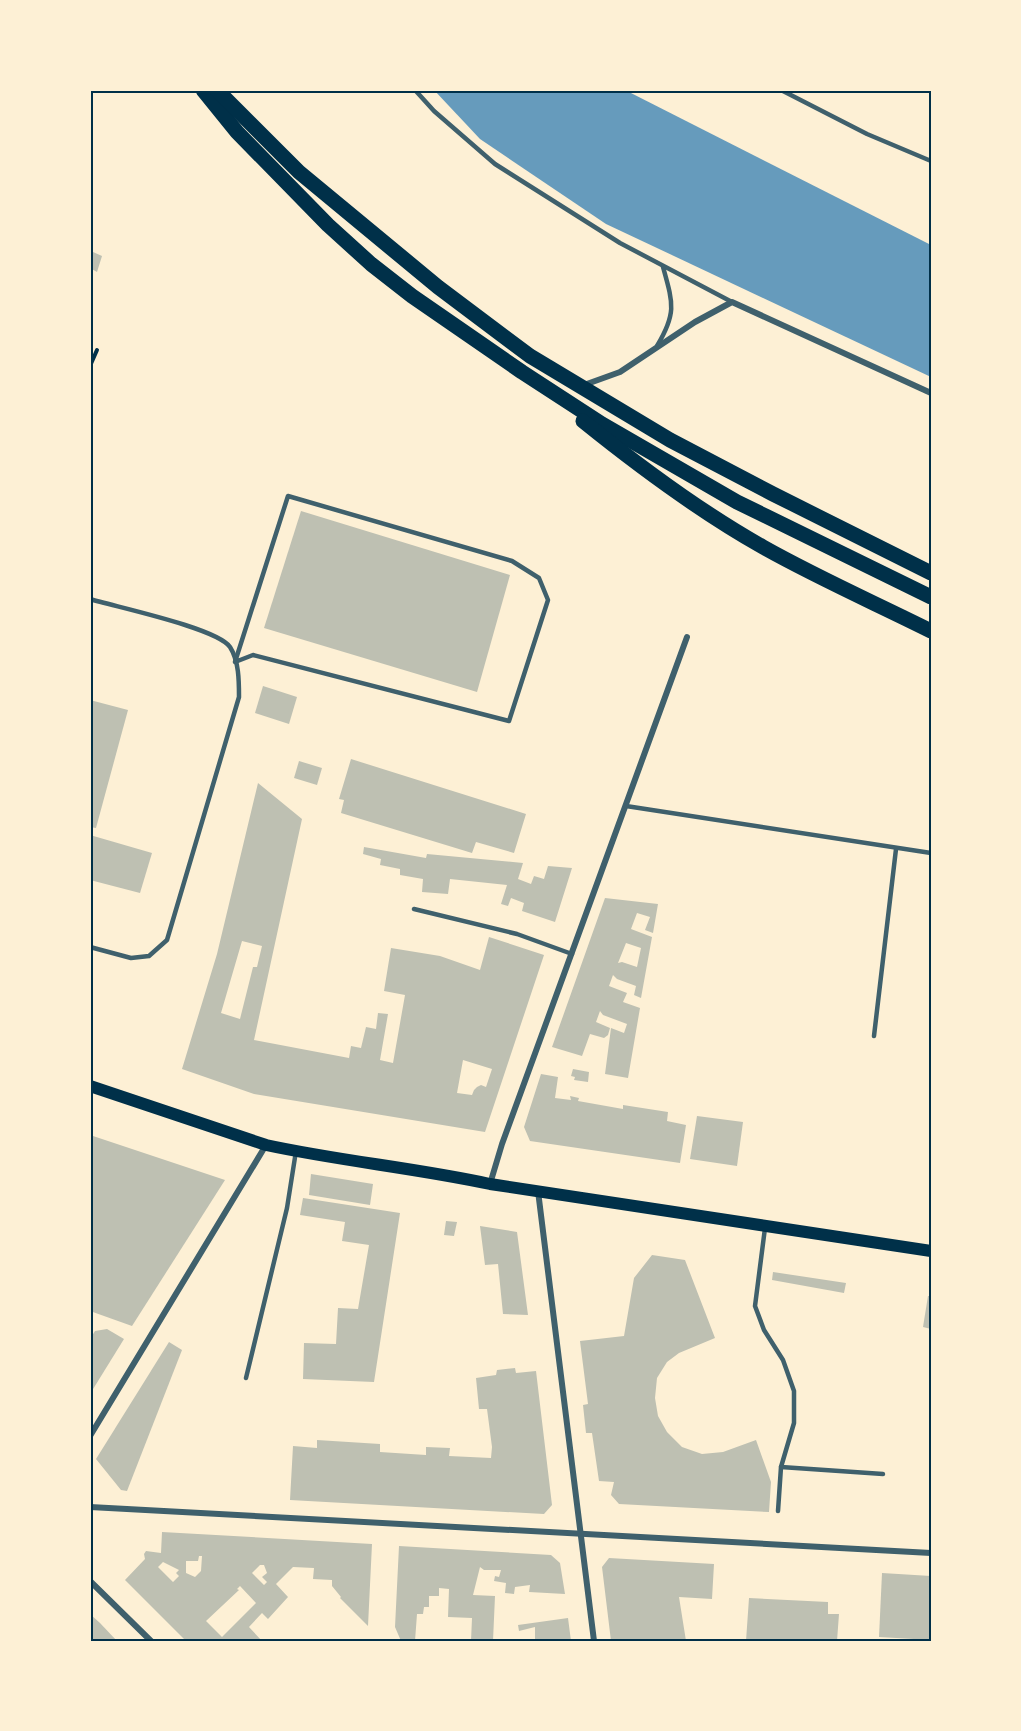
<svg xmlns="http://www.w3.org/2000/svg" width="1021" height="1731" font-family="'Space Grotesk',sans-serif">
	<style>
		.water { fill: #669bbc }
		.building { fill: #bec0b2; fill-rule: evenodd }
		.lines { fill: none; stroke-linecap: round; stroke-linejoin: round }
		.path { stroke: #003049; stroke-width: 4 }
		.service { stroke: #3f606c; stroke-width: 4.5 }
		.minor { stroke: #3f606c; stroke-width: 6 }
		.secondary { stroke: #003049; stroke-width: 12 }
		.primary { stroke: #003049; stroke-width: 15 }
		.neatline { fill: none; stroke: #003049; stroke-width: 2 }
	</style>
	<rect width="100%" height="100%" fill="#fdf0d5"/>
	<path class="water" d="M434,90H625L931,245V377L606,224L480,139Z"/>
	<g class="building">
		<path d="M93,252L102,256L97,272L90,268Z"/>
		<path d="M301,511L510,575L477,692L264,628Z"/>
		<path d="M263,686L297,697L289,724L255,713Z"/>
		<path d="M90,700L128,710L96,828L90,827Z"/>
		<path d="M351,759L526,814L514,853L476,842L472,853L341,813L344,800L339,799Z"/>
		<path d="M299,761L322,768L317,785L294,778Z"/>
		<path d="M258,783L302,819L254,1040L349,1058L351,1046L361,1048L366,1027L376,1029L378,1013L388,1014L380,1060L393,1063L405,995L384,991L391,948L440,956L480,970L489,937L544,955L485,1132L254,1094L182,1069L217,954ZM242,941L262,946L257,967H253L240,1019L221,1013ZM463,1060L492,1069L486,1087L481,1085L477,1087L474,1090L472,1095L457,1093Z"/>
		<path d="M90,835L152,853L140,893L90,880Z"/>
		<path d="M364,847L426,858L427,854L523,863L518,879L531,884L534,876L544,879L548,866L572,868L555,922L522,911L524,903L511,898L508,906L501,904L507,885L450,879L448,894L422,892L423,879L400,875V869L380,865L381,859L363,854Z"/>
		<path d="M605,898L658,904L653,933L645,930L650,917L637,913L631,929L652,937L641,998L634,995L636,986L617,979L613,975L609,986L627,993L623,1002L640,1008L628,1078L605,1074L611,1028L624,1033L627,1024L603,1015L600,1011L596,1022L610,1028L608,1035L604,1038L590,1034L582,1056L552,1047ZM626,943L641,948L637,967L622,962L618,963Z"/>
		<path d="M573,1069L589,1072L588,1082L574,1080L575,1077L571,1076Z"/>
		<path d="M541,1074L558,1077L555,1098L571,1100L570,1096L579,1098L578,1101L623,1109V1105L668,1112L667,1121L686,1125L680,1163L530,1141L524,1127Z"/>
		<path d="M697,1116L743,1122L737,1166L690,1159Z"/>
		<path d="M90,1135L225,1180L132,1326L90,1311Z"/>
		<path d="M311,1174L373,1184L370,1205L309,1195Z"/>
		<path d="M303,1198L400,1213L374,1382L303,1379L304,1343L336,1344L338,1308L358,1309L369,1245L342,1241L345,1222L300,1215Z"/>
		<path d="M446,1221L457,1222L454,1236L444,1235Z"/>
		<path d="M480,1226L517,1232L528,1315L503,1314L498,1264L485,1265Z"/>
		<path d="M652,1255L685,1260L715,1338L679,1353L667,1362L657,1378L655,1398L658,1416L667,1432L682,1447L702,1454L723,1452L756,1440L771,1482L769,1512L619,1504L611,1495L614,1482L599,1481L592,1433H586L583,1405L588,1404L580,1341L624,1336L634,1278Z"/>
		<path d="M773,1272L846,1283L844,1293L772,1280Z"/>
		<path d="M928,1296H931V1329L923,1327Z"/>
		<path d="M107,1329L124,1339L90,1394V1339L95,1331Z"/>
		<path d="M169,1342L182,1350L127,1491L121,1490L96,1459Z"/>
		<path d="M515,1368L516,1373L536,1371L552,1505L544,1514L290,1500L293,1446L317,1448V1440L380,1444V1452L426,1455V1447L450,1448L449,1456L491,1458L492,1447L487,1409H479L476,1378L496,1375L497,1370Z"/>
		<path d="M162,1532L372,1544L368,1626L340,1598L341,1597L332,1586V1580L313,1579L314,1568L293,1567L276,1584L288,1597L268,1619L262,1613L249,1627L262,1641H186L125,1580L145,1559L144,1554L146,1551L161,1553ZM199,1556H202L201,1571L195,1577L186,1573V1561H198ZM163,1562L179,1570L176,1573L179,1576L173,1582L158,1567ZM260,1565H264L267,1573L262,1577L267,1582L264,1585L252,1573ZM240,1586L256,1603L222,1637L206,1621L239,1590L237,1589Z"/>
		<path d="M399,1546L551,1555L560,1563L565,1594L529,1592L530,1585L515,1587L514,1594L505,1593L506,1583L494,1581L495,1576L499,1577L501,1570H484L480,1567L473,1595L495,1596L493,1641H471L472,1618L448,1617L449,1589L439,1588V1596H429V1607H424L423,1614H417L415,1641H401L395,1627Z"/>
		<path d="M609,1558L714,1564L712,1599L679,1597L686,1641H611L602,1567Z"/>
		<path d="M882,1573L931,1576V1640L879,1637Z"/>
		<path d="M749,1598L828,1602V1614H839L837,1641H746Z"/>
		<path d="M90,1614L100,1623L117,1641H90Z"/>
		<path d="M568,1618L571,1641H528V1639H535V1627L519,1631L518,1625Z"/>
	</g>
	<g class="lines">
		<path class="path" d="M90,366L97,350"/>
		<g class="service">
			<path d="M415,90L434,111L495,164L620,243L732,302"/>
			<path d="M781,90L867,134L931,161"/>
			<path d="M657,346C677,313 673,303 663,267"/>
			<path d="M288,496L512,561L539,578L548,600L509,721L253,655L235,662Z"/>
			<path d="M90,599C116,607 217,628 230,647C239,661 239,681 239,697L167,940L149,956L131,958L90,947"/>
			<path d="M626,806L931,853"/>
			<path d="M414,909L517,934L572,954"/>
			<path d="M874,1036L896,849"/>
			<path d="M765,1228L755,1306L764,1330L783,1360L794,1391V1423L781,1467L778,1511"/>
			<path d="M246,1378L287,1208L296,1151"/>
			<path d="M781,1467L883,1474"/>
		</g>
		<g class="minor">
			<path d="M584,385L620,372L695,322L732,302L931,393"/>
			<path d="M490,1184L502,1144L687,637"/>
			<path d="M538,1191L594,1641"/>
			<path d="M90,1436L266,1145"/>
			<path d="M90,1507L931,1553"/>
			<path d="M90,1581L151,1641"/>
		</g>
		<path class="secondary" d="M90,1086L266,1145C340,1161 416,1168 490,1184L931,1251"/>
		<g class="primary">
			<path d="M203,90L237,132L328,225L371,264L412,296L522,372L602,424L737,502L931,597"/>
			<path d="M217,90L299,172L438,287L530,356L670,440L773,494L931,573"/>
			<path d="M583,421C640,467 699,511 763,547C818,578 875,603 931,631"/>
		</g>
	</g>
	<rect width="1021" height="1731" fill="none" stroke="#fdf0d5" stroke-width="183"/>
	<rect x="92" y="92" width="838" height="1548" class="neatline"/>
</svg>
